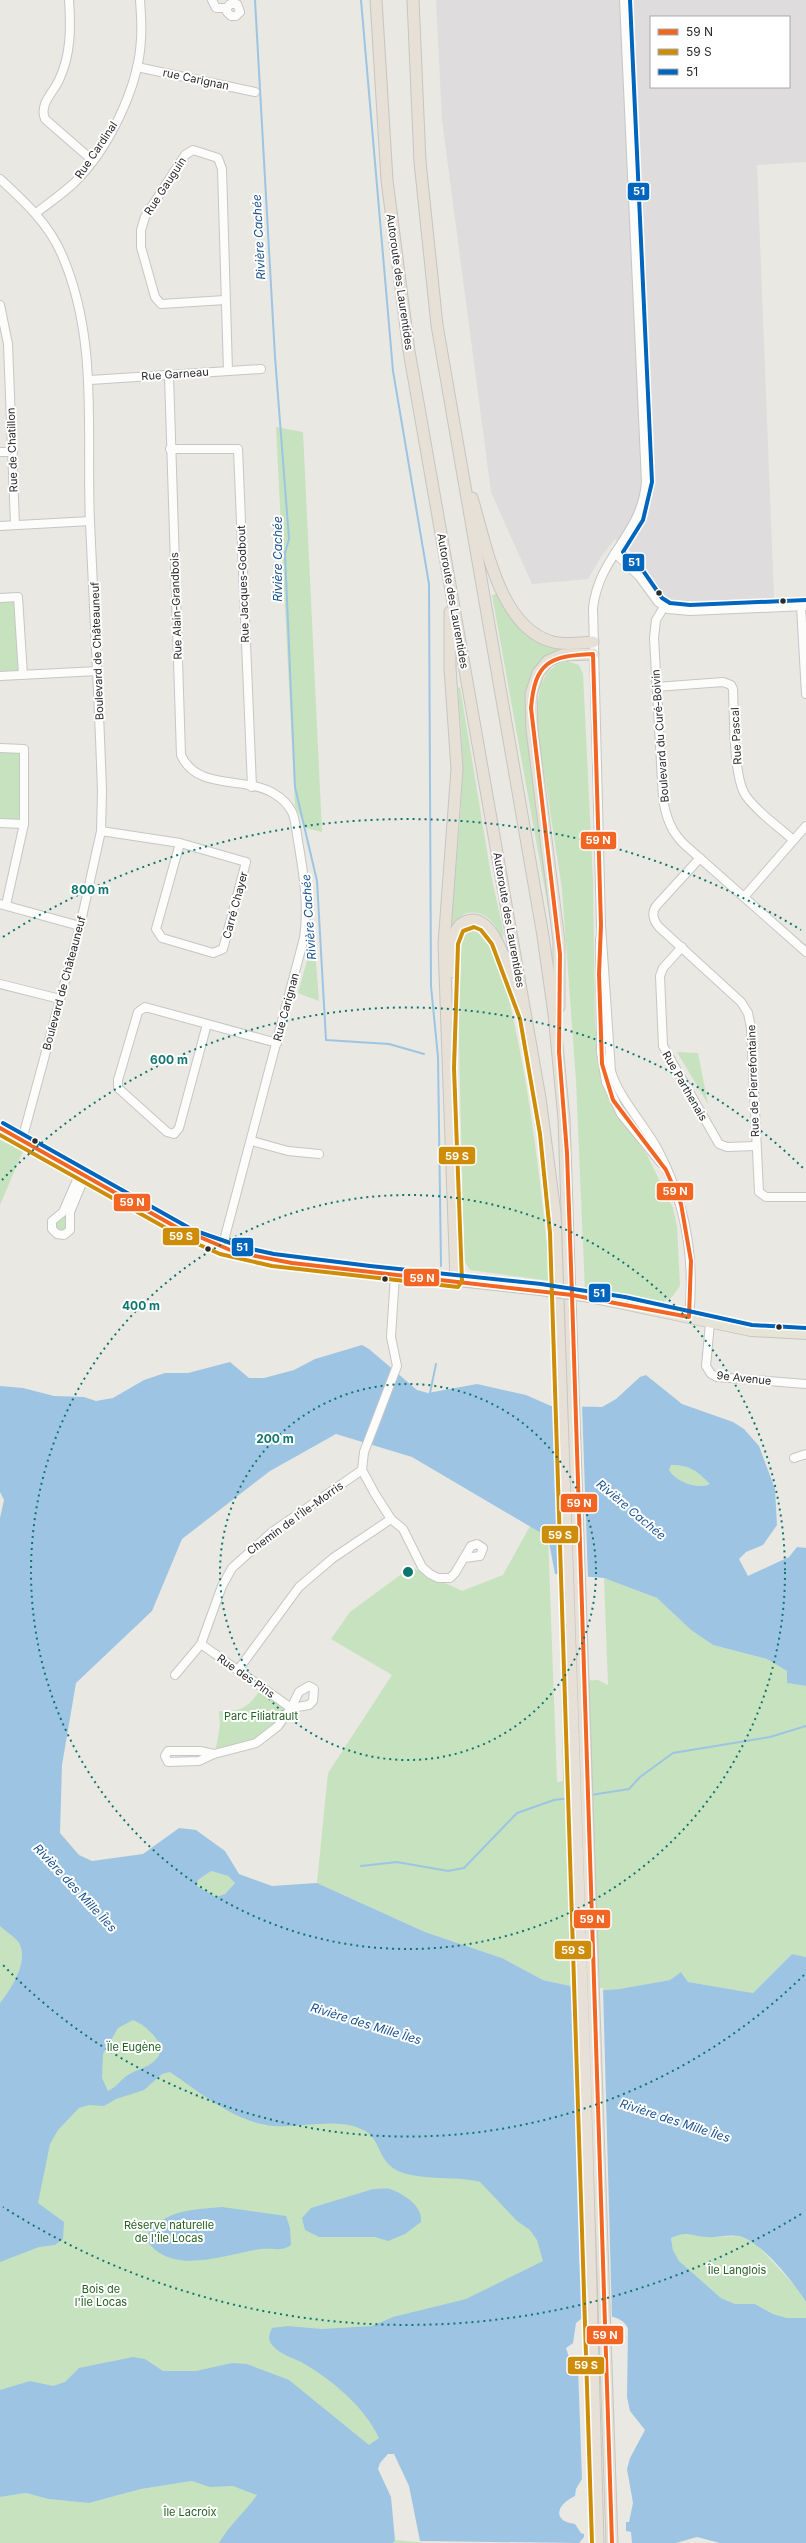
<svg xmlns="http://www.w3.org/2000/svg" width="806" height="2543" font-family="Inter,sans-serif">
	<style>
		.industrial { fill: #dedcdd; fill-rule: evenodd }
		.green { fill: #c7e2be }
		.water { fill: #9dc5e3; fill-rule: evenodd }
		.pier { fill: #e9e8e2 }
		.lines { fill: none; stroke-linecap: round; stroke-linejoin: round }
		.stream { stroke: #9dc5e3; stroke-width: 2 }
		.minor-casing { stroke: #c7c6c5; stroke-width: 10 }
		.major-casing { stroke: #c5c5c2; stroke-width: 12 }
		.highway-casing { stroke: #c5c5c2; stroke-width: 13 }
		.minor { stroke: #fcfcfb; stroke-width: 8 }
		.major { stroke: #e5e4d6; stroke-width: 10 }
		.highway { stroke: #e7e0d6; stroke-width: 11 }
		.major-bridge-casing { stroke: #c5c5c2; stroke-width: 12; stroke-linecap: butt }
		.major-bridge { stroke: #e5e4d6; stroke-width: 10 }
		.bus-1-casing { stroke: #fff; stroke-width: 7 }
		.bus-2-casing { stroke: #fff; stroke-width: 7 }
		.bus-3-casing { stroke: #fff; stroke-width: 7 }
		.bus-1 { stroke: #f26522; stroke-width: 4 }
		.bus-2 { stroke: #ce8d09; stroke-width: 4 }
		.bus-3 { stroke: #0065bd; stroke-width: 4 }
		.ring { fill: none; stroke: #0f766e; stroke-width: 2; stroke-dasharray: 2 4 }
		.bus-dot { fill: #2b2b2b; stroke: #fff; stroke-width: 1.5 }
		.labels { text-anchor: middle; stroke-width: 4; stroke-linejoin: round; paint-order: stroke }
		.street-label { font-size: 11px; fill: #2b2b2b; stroke: #fff }
		.park-label { font-size: 11px; fill: #236221; stroke: #fff }
		.water-label { font-size: 12px; font-style: italic; fill: #1a5391; stroke: #fff }
		.centre { fill: #0f766e; stroke: #fff; stroke-width: 2 }
		.ring-label { font-size: 12px; text-anchor: middle; font-weight: bold; fill: #0f766e; stroke: #fff; stroke-width: 4; stroke-linejoin: round; paint-order: stroke }
		.line-badge { stroke: #fff; stroke-width: 1.5 }
		.badge-label { font-size: 11px; text-anchor: middle; font-weight: bold; fill: #fff }
	</style>
	<rect width="100%" height="100%" fill="#e9e8e2"/>
	<path class="industrial" d="M436,0H806V162L757,165L774,599L673,602L662,594L631,551L615,539L601,557L588,579L532,584L491,492L442,120ZM651,17H789V87H651Z"/>
	<g class="green">
		<path d="M276,427L303,432L322,832L306,828L295,806Z"/>
		<path d="M497,594C509,618 532,651 563,648L562,650C540,653 532,672 527,691L552,906L548,907L492,595Z"/>
		<path d="M18,597L23,675H0V598Z"/>
		<path d="M567,661L579,665L583,674L593,880L595,1025L602,1082L615,1110L647,1155L673,1208L677,1226L680,1286L671,1298L664,1301L585,1291L576,1081L562,889L538,732C537,705 535,668 567,661Z"/>
		<path d="M460,687L491,875L504,934L502,938C495,922 483,908 464,914L450,929C455,871 463,813 462,755C462,732 459,710 458,688Z"/>
		<path d="M0,748L24,749V823H0Z"/>
		<path d="M471,926C478,928 484,931 489,937C502,957 506,986 511,1009C532,1099 541,1190 551,1281L470,1270L464,1260L458,999L462,934Z"/>
		<path d="M314,936L319,1001L298,993Z"/>
		<path d="M677,1052L698,1053L708,1104Z"/>
		<path d="M0,1140L23,1151L0,1205Z"/>
		<path d="M66,1212L69,1226L64,1233L57,1231L54,1223Z"/>
		<path d="M671,1465C690,1465 697,1471 710,1484C698,1490 676,1481 668,1470Z"/>
		<path d="M530,1526L548,1537L557,1782L563,1781L561,1682L598,1680L608,1685L604,1578L657,1598L691,1630L713,1645L767,1659L787,1671L788,1683L806,1686V1957L792,1954L753,1993L688,1982L681,1972L670,1980L619,1989L593,1991L543,1980L502,1958L425,1932L317,1883L328,1773L392,1675L331,1639L350,1612L411,1567L462,1591L503,1575Z"/>
		<path d="M260,1690L290,1708L272,1729L238,1747L216,1748L220,1726L219,1711C240,1712 248,1708 260,1690Z"/>
		<path d="M211,1871L228,1876L235,1883L225,1894L216,1897L197,1886L198,1880Z"/>
		<path d="M0,1926C5,1931 15,1937 19,1943C29,1962 11,1989 0,2003Z"/>
		<path d="M141,2004L328,2105L583,2213L401,2440L359,2467L0,2411V2218L85,2041Z"/>
		<path d="M681,2232L706,2237L739,2236L756,2244L797,2288L806,2302V2318H787L773,2314L755,2304H735L721,2298L679,2261L673,2250L671,2237Z"/>
		<path d="M274,2479L264,2543H0V2497L26,2493L48,2499L89,2503L141,2489L192,2481Z"/>
		<path d="M395,2540L426,2543H393Z"/>
	</g>
	<g class="water">
		<path d="M362,1345L369,1349L417,1390L428,1393L477,1384L526,1395L551,1406L602,1407L616,1399L640,1377L646,1375L682,1404L733,1422L744,1429L759,1446L775,1489L777,1525L763,1545L746,1552L739,1559L748,1576L789,1557L797,1547L806,1548V1686L787,1683V1671L767,1659L713,1645L691,1630L657,1598L604,1578L555,1574L548,1537L412,1457L336,1434L270,1471L182,1539L152,1611L76,1683L62,1765L60,1833L79,1855L92,1861L143,1854L179,1828L196,1830L225,1851L239,1874L272,1886L317,1883L425,1932L502,1958L543,1980L593,1991L619,1989L670,1980L681,1972L688,1982L753,1993L792,1954L806,1957V2302C794,2283 762,2242 739,2236C729,2234 716,2238 706,2237C691,2236 686,2230 671,2238L673,2250L679,2261L721,2298L735,2304H755L773,2314L787,2318H806V2543H720L697,2537L676,2543H632L631,2532L626,2531V2522H629L633,2503L627,2469L630,2458L645,2430L630,2411L627,2397L628,2328C619,2312 597,2315 581,2319L576,2323L573,2343L566,2348L569,2357L576,2359L578,2367L582,2479L576,2489L575,2496C557,2504 551,2521 575,2524L581,2533L584,2534V2537L579,2543L420,2541L409,2486L394,2454H388L380,2463L378,2469L391,2497L395,2540L393,2543H219C229,2525 245,2512 257,2495L233,2486L210,2487L192,2481L141,2489L89,2503L48,2499L26,2493L0,2497V2390L30,2381L53,2386L65,2382L79,2368L133,2357L145,2359L163,2371H196L232,2363L247,2364L289,2380L369,2445L379,2438C364,2406 331,2379 301,2362C291,2357 276,2353 270,2342C268,2337 270,2333 272,2328L288,2326L322,2329L372,2326L393,2317L466,2299L543,2261L537,2240L530,2230L517,2221L480,2182C455,2175 413,2182 393,2168C375,2155 382,2135 356,2127C331,2119 301,2128 274,2126C236,2123 201,2093 170,2072L162,2074L144,2090L116,2099L104,2106L89,2105L79,2108L58,2130L50,2144L38,2203L64,2222L63,2239L55,2245L39,2247L0,2262V2003C11,1989 29,1962 19,1943C15,1937 5,1931 0,1926V1518L4,1500L0,1492V1386L23,1388L54,1396L84,1397L96,1401L113,1398L144,1380L165,1373H188L230,1362L249,1378H264L294,1370L315,1359ZM671,1465C690,1465 697,1471 710,1484C698,1490 675,1481 669,1470ZM211,1871L228,1876L235,1883L225,1894L216,1897L197,1886L198,1880ZM133,2020C147,2026 154,2035 162,2047C157,2067 143,2066 128,2075C120,2080 117,2087 108,2091L102,2078L103,2054L118,2028Z"/>
		<path d="M373,2189C378,2189 385,2188 390,2189C404,2194 423,2206 421,2222L405,2234L388,2241L375,2237H319L305,2230L302,2218L311,2208Z"/>
		<path d="M222,2207L286,2216L290,2228L291,2245C281,2252 273,2248 261,2249C225,2254 170,2278 145,2238C164,2209 191,2210 222,2207Z"/>
	</g>
	<g class="pier">
		<path d="M556,1405H582L588,1579L562,1576Z"/>
		<path d="M575,1985L603,1988L612,2319L586,2320Z"/>
	</g>
	<g class="lines">
		<g class="stream">
			<path d="M255,0L275,357L289,539L285,553L295,787L317,881L326,1040L389,1044L424,1054"/>
			<path d="M361,0L393,371L429,584L431,986L438,1057L441,1266"/>
			<path d="M430,1393L436,1364"/>
			<path d="M591,1795L629,1789L640,1777L673,1753L770,1737L806,1726"/>
			<path d="M361,1866L397,1862L448,1871L464,1868L517,1813L554,1800L571,1798"/>
		</g>
		<defs>
			<g id="minor">
				<path d="M69,0C71,27 71,55 59,80C53,93 39,104 45,119L92,160"/>
				<path d="M212,0L216,8H227L230,4H237L240,12L236,16H231L227,12V8"/>
				<path d="M624,0L646,482C642,535 599,555 593,608L601,925L611,1071C619,1099 646,1126 659,1152C686,1204 695,1260 689,1317"/>
				<path d="M137,67L255,92"/>
				<path d="M0,179C24,201 49,224 62,255C99,340 86,432 90,522C94,611 99,701 102,791L101,831L80,926L22,1140"/>
				<path d="M36,213C49,203 62,194 74,183C108,150 139,87 141,39C142,26 141,13 140,0"/>
				<path d="M225,300L161,304L155,297L141,247V230L145,217L185,155L193,150L218,158L222,169L228,371"/>
				<path d="M0,305L8,344L15,525"/>
				<path d="M169,375L181,755C197,791 244,776 273,793C280,797 288,804 292,812C295,818 296,828 297,835C303,870 309,904 304,938L222,1248"/>
				<path d="M90,380L261,369"/>
				<path d="M170,449H238L252,787"/>
				<path d="M0,452H13"/>
				<path d="M0,526L90,521"/>
				<path d="M615,553L639,576L658,602L668,609L690,611L806,606"/>
				<path d="M0,598L18,597L23,675"/>
				<path d="M801,606L806,694"/>
				<path d="M664,607L656,620L654,638L663,799C666,817 671,832 685,845L806,952"/>
				<path d="M0,676L98,671"/>
				<path d="M656,687L723,682L731,685L733,689C734,713 733,778 746,796C758,813 778,826 793,840"/>
				<path d="M0,748L24,749V824L6,905"/>
				<path d="M0,823L24,824"/>
				<path d="M101,831L180,843L246,862L223,949L213,953L162,938L156,929L180,843"/>
				<path d="M700,858L657,905C651,912 653,920 659,927L741,1002L748,1013L751,1028L759,1192L766,1197H806"/>
				<path d="M744,897L806,826"/>
				<path d="M0,904L80,926"/>
				<path d="M600,939L601,1052L606,1082L621,1114L661,1163"/>
				<path d="M682,947L663,968L660,976L663,1046L719,1144L727,1147L755,1146"/>
				<path d="M0,984L60,999"/>
				<path d="M207,1024L179,1128L174,1134L167,1132L118,1088V1080L138,1012L145,1007L277,1043"/>
				<path d="M252,1141L288,1151L319,1154"/>
				<path d="M80,1173L63,1212L52,1221V1229L57,1234L64,1235L70,1230V1212L85,1176"/>
				<path d="M395,1275L391,1337L397,1366L364,1452L362,1470L375,1494L391,1519L403,1529L422,1567L430,1574L438,1578H450L455,1573L471,1546L477,1544L483,1548L480,1556L464,1558"/>
				<path d="M710,1323L706,1366L711,1374L717,1377L806,1384"/>
				<path d="M794,1458L806,1454"/>
				<path d="M201,1644L291,1708L278,1726L256,1743L214,1754L199,1761L168,1762L165,1756L168,1751H200L214,1754"/>
				<path d="M238,1670L299,1587L333,1558L391,1519"/>
				<path d="M175,1675L201,1644L222,1586L232,1568L272,1532L362,1470"/>
				<path d="M309,1686L314,1689L313,1701L309,1705L291,1708L299,1692Z"/>
			</g>
			<g id="major">
				<path d="M0,1128L186,1233L233,1251L303,1264L540,1290"/>
				<path d="M590,1297L751,1331L806,1334"/>
			</g>
			<g id="highway">
				<path d="M376,0L387,180L409,351L540,1098L555,1213L585,2072L598,2543"/>
				<path d="M413,0L420,162L437,325L543,936L554,1014L564,1119L612,2543"/>
				<path d="M472,498C486,543 499,628 553,642C566,645 580,643 593,642"/>
				<path d="M450,612V668L457,769L444,944L456,1281"/>
				<path d="M451,972C452,955 448,921 473,920C482,920 489,929 494,936C505,954 510,975 517,994"/>
				<path d="M559,1007V941L532,730L531,694L538,673L548,661L562,655L593,654"/>
			</g>
		</defs>
		<use href="#minor" class="minor-casing"/>
		<use href="#major" class="major-casing"/>
		<use href="#highway" class="highway-casing"/>
		<use href="#minor" class="minor"/>
		<use href="#major" class="major"/>
		<use href="#highway" class="highway"/>
		<defs>
			<path id="major-bridge" d="M540,1290L590,1297"/>
		</defs>
		<use href="#major-bridge" class="major-bridge-casing"/>
		<use href="#major-bridge" class="major-bridge"/>
		<defs>
			<g id="bus-1">
				<path d="M593,654L601,925L599,974L602,1064L613,1100L666,1170L681,1204L691,1261L689,1317L572,1295L567,1153L559,1052L560,954L531,708C535,662 549,656 593,654Z"/>
				<path d="M0,1128L176,1227L235,1252L292,1263L572,1295"/>
				<path d="M572,1295L612,2543"/>
			</g>
			<path id="bus-2" d="M0,1135L182,1237L220,1254L272,1266L458,1287L462,1281L454,1068L458,944L463,931L474,927L481,930L492,944L520,1019L540,1134L550,1233L592,2543"/>
			<g id="bus-3">
				<path d="M630,0L652,482L643,520L623,552L644,572L662,598L670,603L690,605L806,600"/>
				<path d="M3,1123L193,1230L242,1247L274,1254L370,1266L541,1284L625,1297L752,1325L806,1328"/>
			</g>
		</defs>
		<use href="#bus-1" class="bus-1-casing"/>
		<use href="#bus-2" class="bus-2-casing"/>
		<use href="#bus-3" class="bus-3-casing"/>
		<use href="#bus-1" class="bus-1"/>
		<use href="#bus-2" class="bus-2"/>
		<use href="#bus-3" class="bus-3"/>
	</g>
	<g class="ring">
		<circle cx="408" cy="1572" r="188"/>
		<circle cx="408" cy="1572" r="377"/>
		<path d="M804 1975A565 565 0 0 1 2 1964M2 1180A565 565 0 0 1 804 1169"/>
		<path d="M801 2214A753 753 0 0 1 3 2207M3 937A753 753 0 0 1 801 930"/>
	</g>
	<g class="bus-dot">
		<circle cx="659" cy="593" r="3.5"/>
		<circle cx="783" cy="601" r="3.5"/>
		<circle cx="35" cy="1141" r="3.5"/>
		<circle cx="208" cy="1249" r="3.5"/>
		<circle cx="385" cy="1279" r="3.5"/>
		<circle cx="779" cy="1327" r="3.5"/>
	</g>
	<g class="labels">
		<g class="street-label">
			<text transform="translate(196 79) rotate(12)" y="4">rue Carignan</text>
			<text transform="translate(96 150) rotate(-56)" y="4">Rue Cardinal</text>
			<text transform="translate(165 186) rotate(-57)" y="4">Rue Gauguin</text>
			<text transform="translate(400 282) rotate(82)" y="4">Autoroute des Laurentides</text>
			<text transform="translate(175 374) rotate(-4)" y="4">Rue Garneau</text>
			<text transform="translate(12 450) rotate(-92)" y="4">Rue de Chatillon</text>
			<text transform="translate(243 584) rotate(-92)" y="4">Rue Jacques-Godbout</text>
			<text transform="translate(453 601) rotate(80)" y="4">Autoroute des Laurentides</text>
			<text transform="translate(176 606) rotate(-92)" y="4">Rue Alain-Grandbois</text>
			<text transform="translate(97 651) rotate(-92)" y="4">Boulevard de Châteauneuf</text>
			<text transform="translate(660 736) rotate(-94)" y="4">Boulevard du Curé-Boivin</text>
			<text transform="translate(736 736) rotate(-93)" y="4">Rue Pascal</text>
			<text transform="translate(235 905) rotate(-75)" y="4">Carré Chayer</text>
			<text transform="translate(509 920) rotate(80)" y="4">Autoroute des Laurentides</text>
			<text transform="translate(64 983) rotate(-75)" y="4">Boulevard de Châteauneuf</text>
			<text transform="translate(286 1007) rotate(-75)" y="4">Rue Carignan</text>
			<text transform="translate(753 1081) rotate(-92)" y="4">Rue de Pierrefontaine</text>
			<text transform="translate(685 1086) rotate(60)" y="4">Rue Parthenais</text>
			<text transform="translate(744 1378) rotate(6)" y="4">9e Avenue</text>
			<text transform="translate(295 1518) rotate(-36)" y="4">Chemin de l'Île-Morris</text>
			<text transform="translate(246 1676) rotate(35)" y="4">Rue des Pins</text>
		</g>
		<g class="park-label">
			<text x="261" y="1720">Parc Filiatrault</text>
			<text x="134" y="2051">Ïle Eugène</text>
			<text x="169" y="2229">Réserve naturelle<tspan x="169" dy="13">de l'Île Locas</tspan></text>
			<text x="737" y="2274">Île Langlois</text>
			<text x="101" y="2293">Bois de<tspan x="101" dy="13">l'Île Locas</tspan></text>
			<text x="190" y="2516">Île Lacroix</text>
		</g>
		<g class="water-label">
			<text transform="translate(259 237) rotate(-93)" y="4">Rivière Cachée</text>
			<text transform="translate(278 559) rotate(-90)" y="4">Rivière Cachée</text>
			<text transform="translate(309 917) rotate(-94)" y="4">Rivière Cachée</text>
			<text transform="translate(631 1510) rotate(40)" y="4">Rivière Cachée</text>
			<text transform="translate(75 1888) rotate(47)" y="4">Rivière des Mille Îles</text>
			<text transform="translate(366 2024) rotate(17)" y="4">Rivière des Mille Îles</text>
			<text transform="translate(675 2121) rotate(18)" y="4">Rivière des Mille Îles</text>
		</g>
	</g>
	<circle cx="408" cy="1572" r="6" class="centre"/>
	<g class="ring-label">
		<text x="90" y="894">800 m</text>
		<text x="169" y="1064">600 m</text>
		<text x="141" y="1310">400 m</text>
		<text x="275" y="1443">200 m</text>
	</g>
	<g class="line-badge">
		<rect x="627" y="182" width="23" height="19" rx="4" fill="#0065bd"/>
		<rect x="622" y="553" width="23" height="19" rx="4" fill="#0065bd"/>
		<rect x="580" y="831" width="37" height="19" rx="4" fill="#f26522"/>
		<rect x="438" y="1146" width="38" height="19" rx="4" fill="#ce8d09"/>
		<rect x="656" y="1182" width="38" height="19" rx="4" fill="#f26522"/>
		<rect x="113" y="1193" width="38" height="19" rx="4" fill="#f26522"/>
		<rect x="162" y="1227" width="38" height="19" rx="4" fill="#ce8d09"/>
		<rect x="231" y="1237" width="23" height="20" rx="4" fill="#0065bd"/>
		<rect x="403" y="1268" width="37" height="19" rx="4" fill="#f26522"/>
		<rect x="588" y="1283" width="23" height="20" rx="4" fill="#0065bd"/>
		<rect x="560" y="1493" width="38" height="20" rx="4" fill="#f26522"/>
		<rect x="541" y="1525" width="38" height="19" rx="4" fill="#ce8d09"/>
		<rect x="573" y="1909" width="38" height="20" rx="4" fill="#f26522"/>
		<rect x="554" y="1940" width="38" height="20" rx="4" fill="#ce8d09"/>
		<rect x="586" y="2325" width="38" height="20" rx="4" fill="#f26522"/>
		<rect x="567" y="2356" width="38" height="19" rx="4" fill="#ce8d09"/>
	</g>
	<g class="badge-label">
		<text x="639" y="195">51</text>
		<text x="634" y="566">51</text>
		<text x="598" y="844">59 N</text>
		<text x="457" y="1160">59 S</text>
		<text x="675" y="1195">59 N</text>
		<text x="132" y="1206">59 N</text>
		<text x="181" y="1240">59 S</text>
		<text x="242" y="1251">51</text>
		<text x="422" y="1282">59 N</text>
		<text x="599" y="1297">51</text>
		<text x="579" y="1507">59 N</text>
		<text x="560" y="1539">59 S</text>
		<text x="592" y="1923">59 N</text>
		<text x="573" y="1954">59 S</text>
		<text x="605" y="2339">59 N</text>
		<text x="586" y="2369">59 S</text>
	</g>
	<rect x="650" y="16" width="140" height="72" fill="#ffffff" stroke="#aaaaaa"/>
	<rect x="658" y="29" width="20" height="6" fill="#f26522" stroke="#aaaaaa"/>
	<text x="686" y="36" font-size="12" fill="#2b2b2b">59 N</text>
	<rect x="658" y="49" width="20" height="6" fill="#ce8d09" stroke="#aaaaaa"/>
	<text x="686" y="56" font-size="12" fill="#2b2b2b">59 S</text>
	<rect x="658" y="69" width="20" height="6" fill="#0065bd" stroke="#aaaaaa"/>
	<text x="686" y="76" font-size="12" fill="#2b2b2b">51</text>
</svg>
